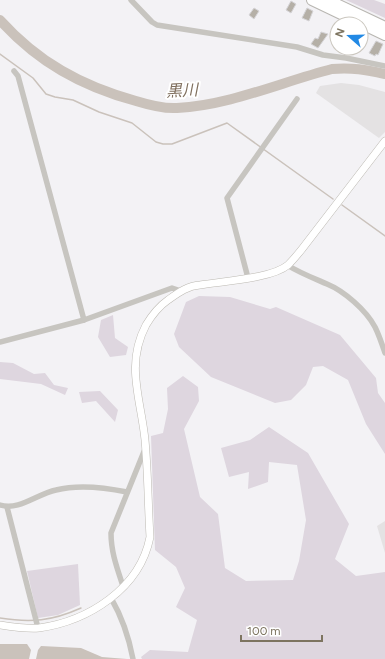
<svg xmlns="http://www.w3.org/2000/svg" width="385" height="659" font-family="Figtree,'Noto Sans JP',sans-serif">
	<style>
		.built { fill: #e4e2e3 }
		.green { fill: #ded6df }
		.water { fill: #cac2bb }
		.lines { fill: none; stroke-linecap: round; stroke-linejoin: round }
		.stream { stroke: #cac2bb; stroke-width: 1.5 }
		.river { stroke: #cac2bb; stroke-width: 10 }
		.building { fill: #b5b0a7; stroke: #d5d4d7 }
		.secondary-casing { stroke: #bcb9b2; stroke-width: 8 }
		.highway-casing { stroke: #b8b6b1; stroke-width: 12 }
		.street { stroke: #c7c5c0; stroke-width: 5.5 }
		.secondary { stroke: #fff; stroke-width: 7 }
		.highway { stroke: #fff; stroke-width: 10 }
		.labels { text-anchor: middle; stroke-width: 4; stroke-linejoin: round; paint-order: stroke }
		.water-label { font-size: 16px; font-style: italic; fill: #80705f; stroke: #fff }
	</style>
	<rect width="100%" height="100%" fill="#f3f2f5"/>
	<g class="built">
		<path d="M341,83L359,85L385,92V132L379,138L316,93L320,86Z"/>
		<path d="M385,521V553L377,526Z"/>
	</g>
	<g class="green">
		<path d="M346,0H374L385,4V18Z"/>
		<path d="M199,296L230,297L270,309L276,307L340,335L376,378L378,393L385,403V454L366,424L348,380L323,366L313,367L306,385L291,400L275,403L211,377L179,347L174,334L186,302Z"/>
		<path d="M113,315L115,338L128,347L126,355L110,357L98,337L101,320Z"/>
		<path d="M0,362L13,363L34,374L45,373L54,385L68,388L65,395L41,384L0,379Z"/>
		<path d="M183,376L198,387L199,401L184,429L200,497L218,514L225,568L246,581L293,580L299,561L306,520L297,465L269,462L268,482L248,489L249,472L229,477L221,448L250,440L269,427L308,453L349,524L335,559L356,576L385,572V659H142L141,657L150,650L188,652L197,620L176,607L185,588L176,567L155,550L151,436L163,433L168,409L167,388Z"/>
		<path d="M100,391L118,410L115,422L96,401L82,403L79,392Z"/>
		<path d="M78,564L80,605L58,615L38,618L27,571Z"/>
	</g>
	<g class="water">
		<path d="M0,644H27L31,650L29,659H0Z"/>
		<path d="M41,646L81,648L102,657L127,659H36L38,650Z"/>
	</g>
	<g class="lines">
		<g class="stream">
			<path d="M0,54L33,78L46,94L55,97L73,100L99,112L132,123L156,142L163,144H172L227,123L333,199"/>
			<path d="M342,205L385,236"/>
			<path d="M0,618C31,623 52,621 81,608"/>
		</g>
		<path class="river" d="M0,20C38,62 81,86 136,101C149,105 163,109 177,108C231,105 281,82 332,69C351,67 367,70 385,74"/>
	</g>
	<g class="building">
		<path d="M291,1L296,4L291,13L286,10Z"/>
		<path d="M254,8L259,11L254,19L249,15Z"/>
		<path d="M307,8L313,11L309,21L302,18Z"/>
		<path d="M321,32L328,34L318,48L311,44L315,38L318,39Z"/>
		<path d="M376,41L383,44L378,55L376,54L375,56L369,53Z"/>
	</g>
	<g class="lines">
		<defs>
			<path id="secondary" d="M0,625C13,627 27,629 39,628C88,621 140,589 150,537C148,505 148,472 145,440C141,399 125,365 146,325C152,315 158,307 168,300C178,293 187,286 200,285C222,281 271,279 288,265C293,260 298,254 302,249L385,141"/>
			<g id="highway">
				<path d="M312,0L385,35"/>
				<path d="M328,0L385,27"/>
			</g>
		</defs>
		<use href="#secondary" class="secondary-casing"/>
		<use href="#highway" class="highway-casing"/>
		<g class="street">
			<path d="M131,0L152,22L157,25L297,47L323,55L346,58L385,66"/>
			<path d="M14,71L18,76L84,320"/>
			<path d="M287,265C300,273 313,278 327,284C344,291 366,310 375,327C379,335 382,344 385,353"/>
			<path d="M248,278L227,198L297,99"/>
			<path d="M0,342L84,320L172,288L181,291"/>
			<path d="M0,505C19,511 37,494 56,490C79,484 103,487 127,492"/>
			<path d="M7,507L38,628"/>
			<path d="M123,586C117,568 111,552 111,533L145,449"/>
			<path d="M111,598C122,617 129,638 133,659"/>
		</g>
		<use href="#secondary" class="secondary"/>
		<use href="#highway" class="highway"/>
	</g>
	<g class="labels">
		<g class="water-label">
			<text transform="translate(182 90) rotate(-3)" y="6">黒川</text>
		</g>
	</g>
	<g transform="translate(349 36) rotate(290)"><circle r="19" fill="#ffffff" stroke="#cbc7bf"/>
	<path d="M0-3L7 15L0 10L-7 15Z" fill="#2289e5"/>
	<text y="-6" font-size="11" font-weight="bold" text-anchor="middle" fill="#7d7460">N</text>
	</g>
	<path d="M241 635v6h81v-6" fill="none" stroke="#7d7460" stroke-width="2"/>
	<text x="247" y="635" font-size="12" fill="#7d7460" stroke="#ffffff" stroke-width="3" paint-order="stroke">100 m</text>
</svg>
